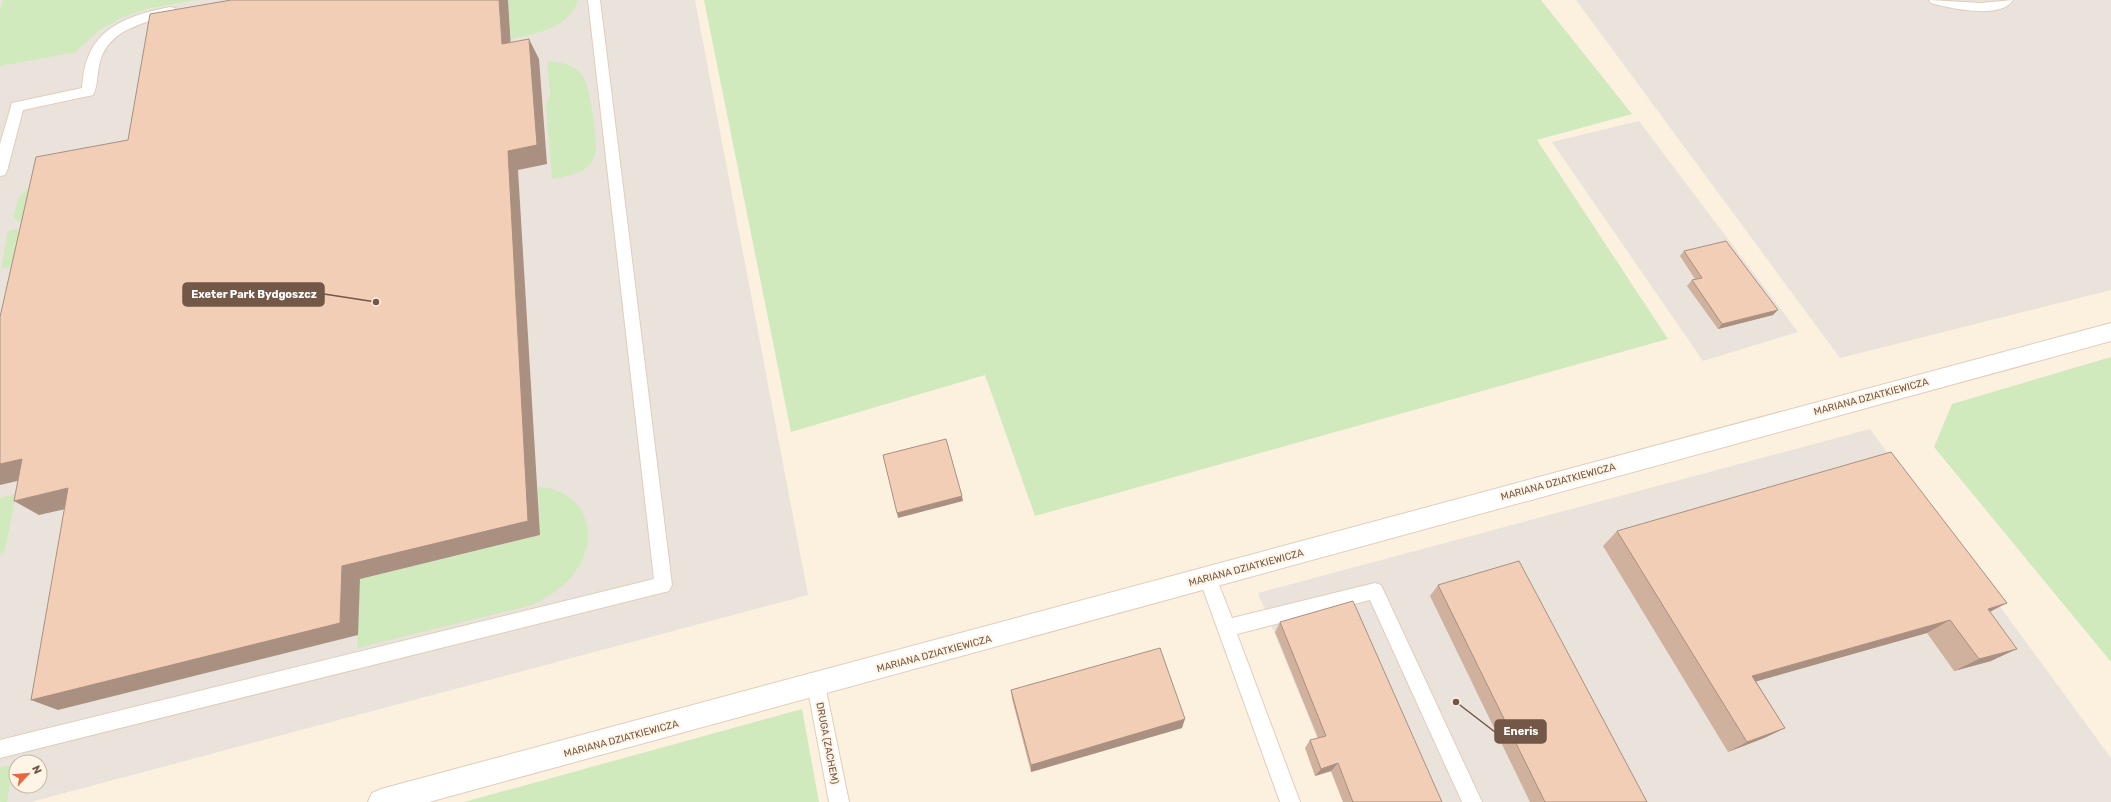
<svg xmlns="http://www.w3.org/2000/svg" width="2111" height="802" font-family="Rubik,sans-serif">
	<style>
		.industrial { fill: #eae3db; fill-rule: evenodd }
		.green { fill: #d0eabe }
		.lines { fill: none; stroke-linecap: round; stroke-linejoin: round }
		.service-casing { stroke: #e0cdbb; stroke-width: 2 }
		.tertiary-casing { stroke: #e0cdbb; stroke-width: 2 }
		.service { fill: #fff; fill-rule: evenodd }
		.tertiary { fill: #fff; fill-rule: evenodd }
		.wall { fill: #d0b19d }
		.shaded-wall { fill: #a99080 }
		.building { fill: #f2ceb7; stroke: #a99080 }
		.labels { text-anchor: middle; stroke-width: 4; stroke-linejoin: round; paint-order: stroke }
		.street-label { font-size: 10px; fill: #735747; stroke: #fff5e6 }
		.leader { fill: none; stroke: #735747; stroke-width: 1.5 }
		.callout-dot { fill: #735747; stroke: #fff5e6; stroke-width: 1.5 }
		.callout { fill: #735747; stroke: #735747; stroke-width: 1.5 }
		.callout-label { font-size: 11px; text-anchor: middle; font-weight: bold; fill: #fff }
	</style>
	<rect width="100%" height="100%" fill="#fcf1df"/>
	<g class="industrial">
		<path d="M0,0H695L808,595L31,802H0ZM16,762H40V786H16Z"/>
		<path d="M1576,0H2111V290L1840,358Z"/>
		<path d="M1639,121L1798,332L1703,361L1552,142Z"/>
		<path d="M1870,429L2111,758V802H1343L1258,593Z"/>
	</g>
	<g class="green">
		<path d="M3,0H196L146,9L121,18L98,31L76,52L0,66V10Z"/>
		<path d="M508,0H578C570,28 535,34 511,39Z"/>
		<path d="M704,0H1541L1632,114L1537,140L1668,339L1035,516L985,375L791,432Z"/>
		<path d="M547,61C561,62 575,65 583,76C590,86 597,139 596,152C595,156 593,160 591,163C581,175 565,176 552,179L546,104L550,95Z"/>
		<path d="M32,184L34,218C27,220 16,225 13,216L19,197Z"/>
		<path d="M33,226L25,264L1,269L8,231Z"/>
		<path d="M2111,357V662L1934,447L1952,404Z"/>
		<path d="M538,487C585,489 602,535 575,572C565,587 548,597 532,605L357,648L360,579L540,535Z"/>
		<path d="M16,494L5,550L0,554V498Z"/>
		<path d="M802,709L819,802H464Z"/>
		<path d="M13,765L7,802H0V767Z"/>
	</g>
	<g class="lines">
		<defs>
			<g id="service">
				<path d="M588,0H600L672,585L669,591L0,758V740L654,579Z"/>
				<path d="M1929,0L1981,3L2013,0C2001,20 1949,8 1931,3Z"/>
				<path d="M170,7L175,8L176,11L175,14C146,22 108,29 100,62C97,72 98,86 93,95L23,110L7,171L5,175L0,176V144L12,103L82,88C83,77 84,66 89,55C102,23 139,13 170,7Z"/>
				<path d="M1208,570L1214,572L1232,618L1375,583L1381,585L1482,802H1462L1370,600L1237,634L1300,802H1280L1199,578L1202,572Z"/>
				<path d="M816,676L822,679L825,685L849,802H829L807,685L810,679Z"/>
			</g>
			<path id="tertiary" d="M2111,323V341L429,802H368L372,793L381,789Z"/>
		</defs>
		<use href="#service" class="service-casing"/>
		<use href="#tertiary" class="tertiary-casing"/>
		<use href="#service" class="service"/>
		<use href="#tertiary" class="tertiary"/>
	</g>
	<g class="wall">
		<path d="M1684,251L1773,315L1718,329L1687,286L1692,280L1695,279L1680,256Z"/>
		<path d="M1617,531L1991,612V661L1954,671L1927,633L1756,681L1785,728L1764,738L1728,752L1603,546Z"/>
		<path d="M1438,585L1647,802H1530L1430,596Z"/>
		<path d="M1280,622L1442,802H1343L1331,771L1315,776L1305,748L1310,740L1318,738L1275,632Z"/>
		<path d="M1011,690L1182,728L1031,772L1012,699Z"/>
	</g>
	<g class="shaded-wall">
		<path d="M499,0H508L512,64L502,44Z"/>
		<path d="M529,39L539,59L547,164L518,170L540,535L360,579L358,635L58,710L31,700L342,566L508,151Z"/>
		<path d="M1778,310L1773,315L1718,329L1722,324Z"/>
		<path d="M22,459L47,474L0,485V464Z"/>
		<path d="M68,488L92,503L39,515L14,501Z"/>
		<path d="M962,496L963,501L898,518L897,513Z"/>
		<path d="M2007,603L1982,616L1988,609Z"/>
		<path d="M1950,620L1927,633L1733,688L1752,676Z"/>
		<path d="M2017,649L1991,661L1954,671L1979,659Z"/>
		<path d="M1185,719L1182,728L1031,772V765Z"/>
		<path d="M1785,728L1764,738L1728,752L1747,742Z"/>
		<path d="M1338,763L1331,771L1315,776L1321,769Z"/>
	</g>
	<g class="building">
		<path d="M231,0H499L502,44L529,39L537,145L508,151L528,521L342,566L340,623L31,700L68,488L14,501L22,459L0,464V317L36,157L128,140L150,14Z"/>
		<path d="M1726,241L1778,310L1722,324L1692,280L1702,278L1684,251Z"/>
		<path d="M946,439L962,496L897,513L883,455Z"/>
		<path d="M1891,452L2007,603L1988,609L2017,649L1979,659L1950,620L1752,676L1785,728L1747,742L1617,531Z"/>
		<path d="M1519,561L1647,802H1545L1438,585Z"/>
		<path d="M1353,601L1442,802H1353L1338,763L1321,769L1310,740L1326,736L1280,622Z"/>
		<path d="M1160,648L1185,719L1031,765L1011,690Z"/>
	</g>
	<g class="labels">
		<g class="street-label">
			<text transform="translate(1871 396) rotate(-15)" y="4">MARIANA DZIATKIEWICZA</text>
			<text transform="translate(1558 481) rotate(-15)" y="4">MARIANA DZIATKIEWICZA</text>
			<text transform="translate(1246 567) rotate(-15)" y="4">MARIANA DZIATKIEWICZA</text>
			<text transform="translate(934 653) rotate(-15)" y="4">MARIANA DZIATKIEWICZA</text>
			<text transform="translate(621 738) rotate(-15)" y="4">MARIANA DZIATKIEWICZA</text>
			<text transform="translate(828 743) rotate(79)" y="4">DRUGA (ZACHEM)</text>
		</g>
	</g>
	<path class="leader" d="M376 302L324 294M1456 702L1495 732"/>
	<g class="callout-dot">
		<circle cx="376" cy="302" r="4"/>
		<circle cx="1456" cy="702" r="4"/>
	</g>
	<g class="callout">
		<rect x="183" y="283" width="141" height="23" rx="4"/>
		<rect x="1495" y="720" width="51" height="23" rx="4"/>
	</g>
	<g class="callout-label">
		<text x="254" y="298">Exeter Park Bydgoszcz</text>
		<text x="1521" y="735">Eneris</text>
	</g>
	<g transform="translate(28 774) rotate(64)"><circle r="19" fill="#fff5e6" stroke="#c7b6a6"/>
	<path d="M0-3L7 15L0 10L-7 15Z" fill="#e96741"/>
	<text y="-6" font-size="11" font-weight="bold" text-anchor="middle" fill="#735747">N</text>
	</g>
</svg>
